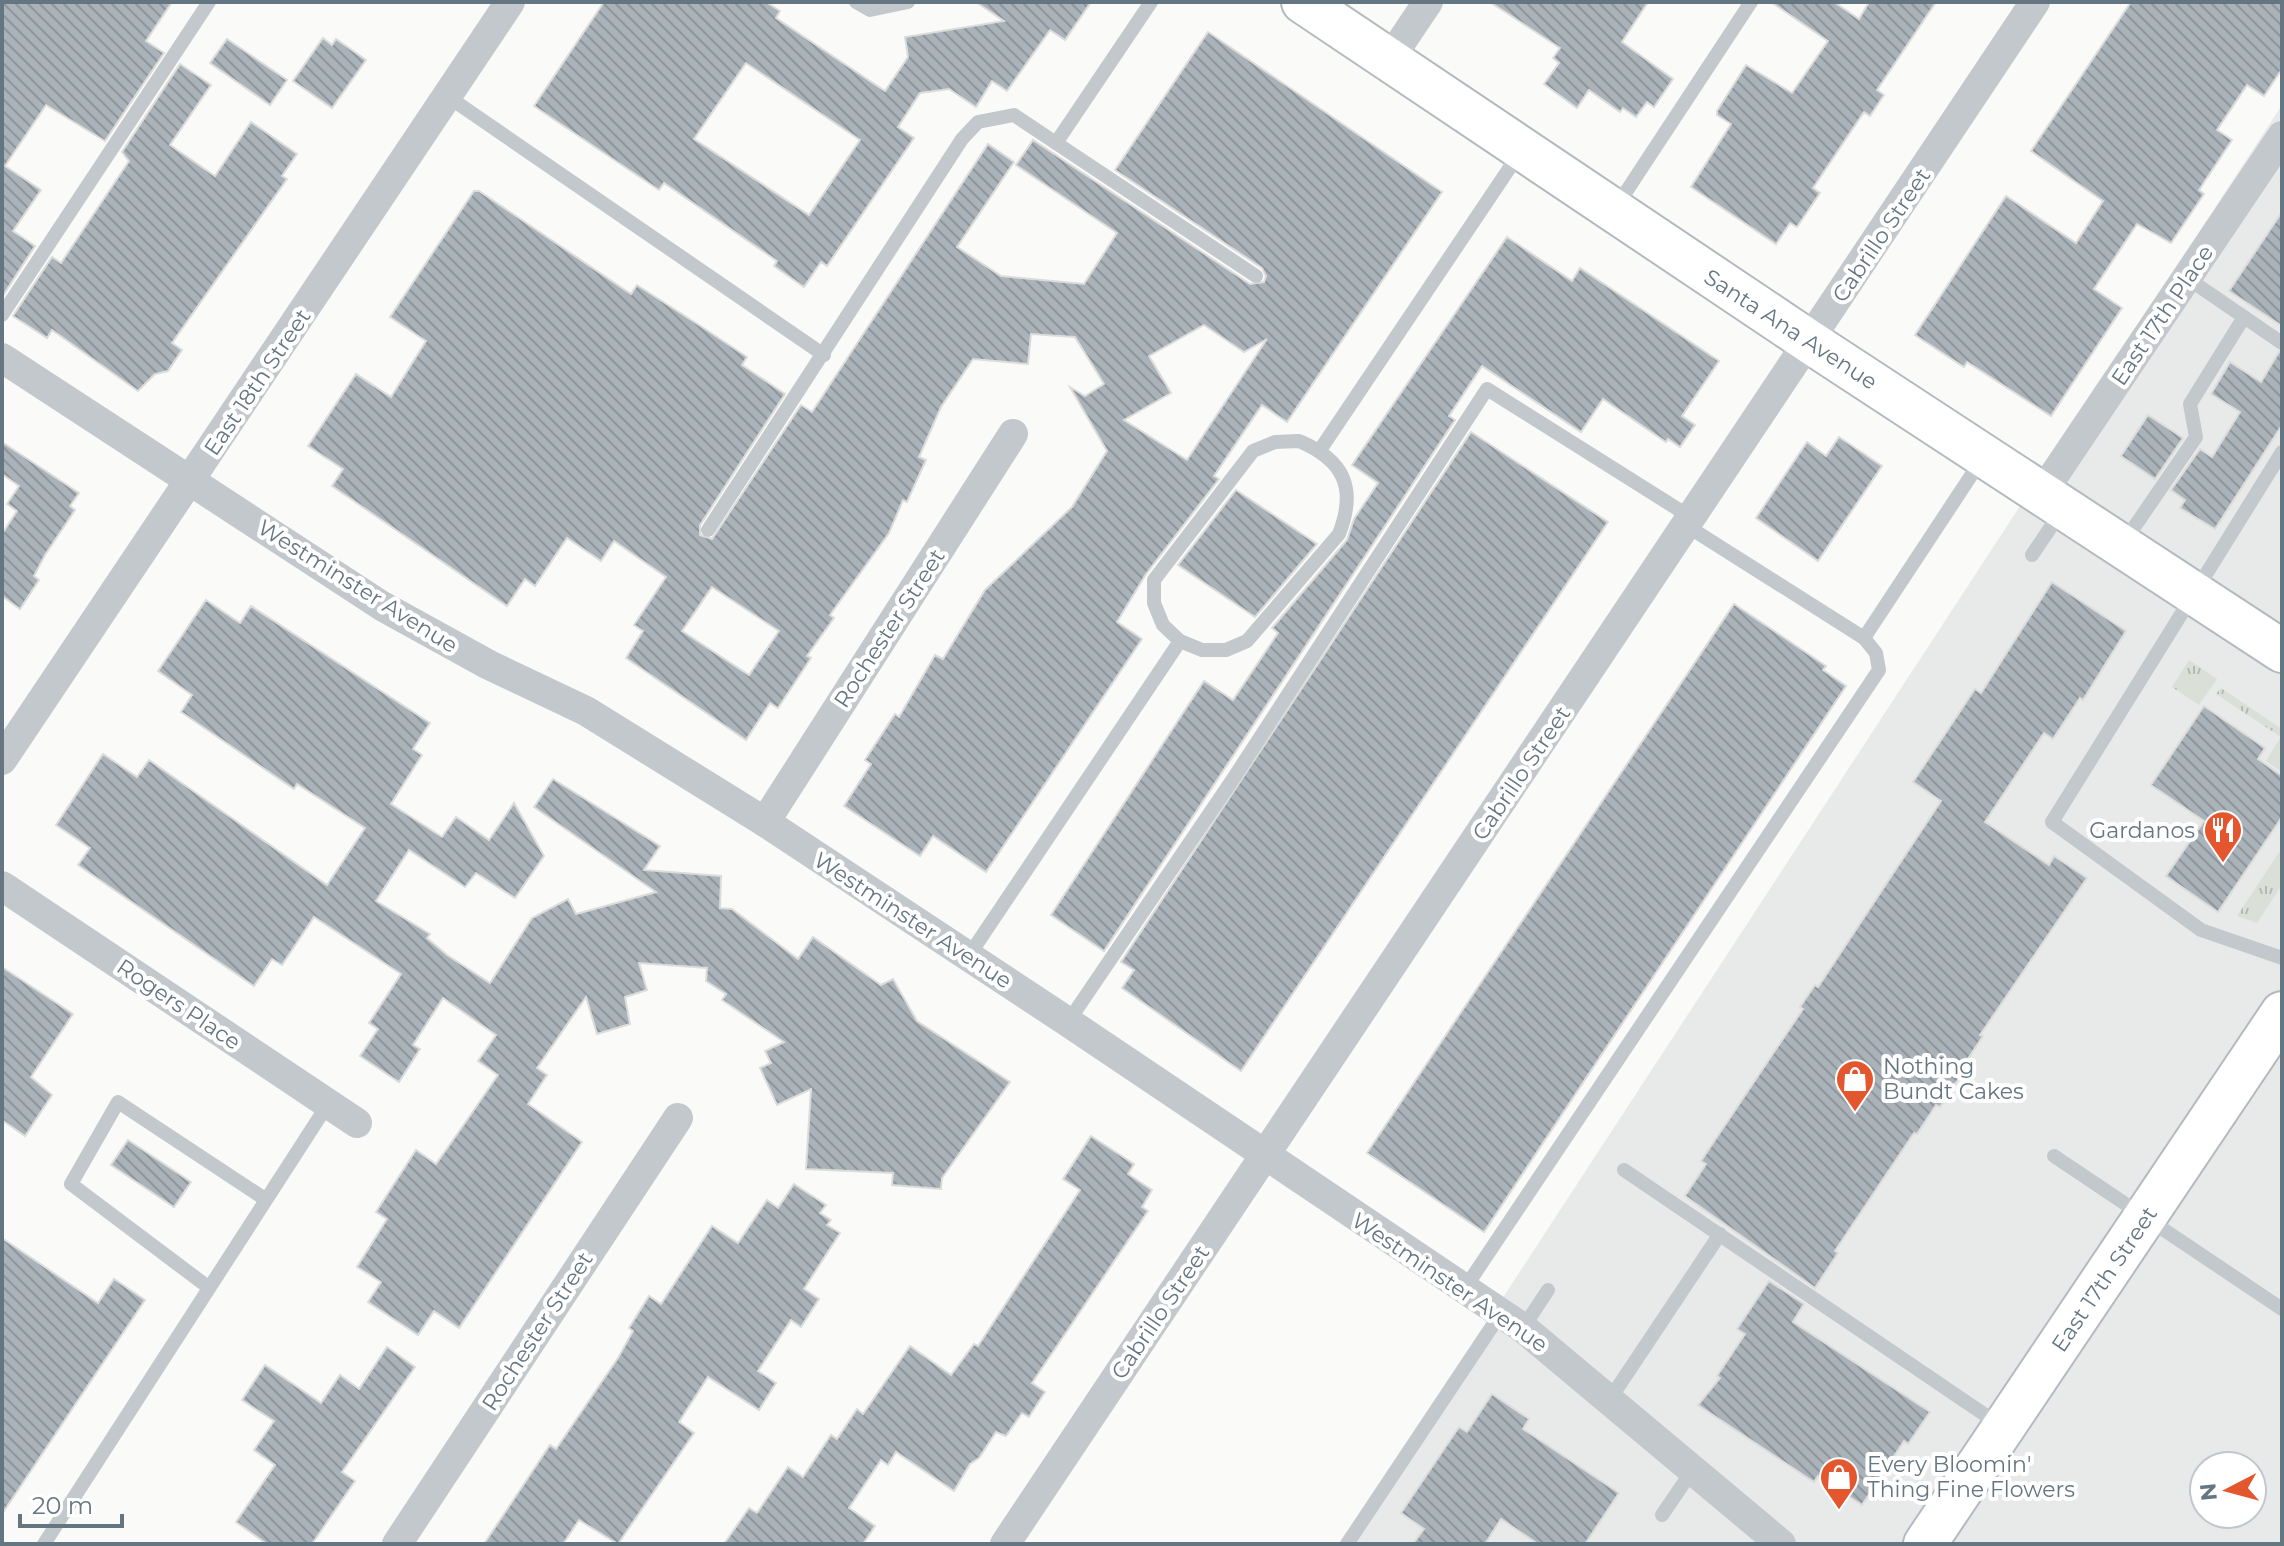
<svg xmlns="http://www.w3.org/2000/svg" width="2284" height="1546" font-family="Montserrat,sans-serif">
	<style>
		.built { fill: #e8e9e9; fill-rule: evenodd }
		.grass { fill: url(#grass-tufts) }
		.building { fill: url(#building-back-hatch); stroke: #dcdcda; stroke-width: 2; fill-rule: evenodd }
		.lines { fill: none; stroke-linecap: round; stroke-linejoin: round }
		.secondary-casing { stroke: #b3babf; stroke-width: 46 }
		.lane { stroke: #c3c8cc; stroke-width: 14 }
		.street { stroke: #c3c8cc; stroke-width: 30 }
		.secondary { stroke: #fff; stroke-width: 42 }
		.labels { text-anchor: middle; stroke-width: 8; stroke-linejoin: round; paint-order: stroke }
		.street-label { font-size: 22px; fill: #657683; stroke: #fff }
		.poi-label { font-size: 22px; fill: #657683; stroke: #fff; text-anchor: start }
	</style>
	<defs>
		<pattern id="grass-tufts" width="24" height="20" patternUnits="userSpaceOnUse" patternTransform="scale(2)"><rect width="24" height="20" fill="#dadfd7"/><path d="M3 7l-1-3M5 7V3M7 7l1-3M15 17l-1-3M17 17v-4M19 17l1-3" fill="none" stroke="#b4b9b4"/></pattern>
		<pattern id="building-back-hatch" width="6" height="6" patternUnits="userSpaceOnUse" patternTransform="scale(2)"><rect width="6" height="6" fill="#aab3b9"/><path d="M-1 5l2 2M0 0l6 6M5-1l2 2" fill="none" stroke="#8e969c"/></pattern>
	</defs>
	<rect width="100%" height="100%" fill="#fafaf8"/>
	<path class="built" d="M2282,105V1544H1342L1519,1273ZM2204,1466H2252V1514H2204Z"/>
	<g class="grass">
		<path d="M2189,660L2217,679L2199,705L2172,687Z"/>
		<path d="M2221,688L2282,729V772L2266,761L2281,737L2216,694Z"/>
		<path d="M2282,848V885L2257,923L2237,916Z"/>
	</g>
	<g class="building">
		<path d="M2,2H172L146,41L164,53L105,141L46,105L5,166L41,190L13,231L35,246L2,297Z"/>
		<path d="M604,2H766L780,11L776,18L885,91L908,57L905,37L1004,21L976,2H1091L1065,40L1050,30L1007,91L992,81L976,107L949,89L920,93L898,127L914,138L827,266L821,262L804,287L774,266L777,261L664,183L659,190L534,106ZM746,63L860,140L809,215L694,139Z"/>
		<path d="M1490,2H1648L1622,42L1673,79L1654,107L1647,102L1636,117L1623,108L1620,112L1589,90L1577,108L1544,84L1559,63L1553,58L1560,48Z"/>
		<path d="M1771,2H1834L1859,19L1869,2H1936L1877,90L1884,95L1870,116L1864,112L1813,188L1820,193L1797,227L1790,223L1776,244L1691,187L1731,124L1717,115V111L1746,65L1792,93L1828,41Z"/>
		<path d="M2131,2H2282V69L2264,96L2247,85L2217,130L2232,140L2199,190L2204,194L2171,243L2137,224L2094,289L2122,308L2051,416L1967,362L1964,367L1915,335L2006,196L2076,243L2103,201L2031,151Z"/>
		<path d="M1208,32L1442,192L1287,422L1262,405L1214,476L1219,479L1146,574L1117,622L1142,639L986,872L933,836L920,856L844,806L871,764L865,760L895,714L899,717L935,655L943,659L985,590L1072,507L1107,451L1070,387L1085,396L1104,384L1075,337L1031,334L1028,364L973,359L941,407L919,457L926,460L907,502L903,500L889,533L830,615L834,618L807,656L811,658L778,708L770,703L746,740L626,658L643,631L634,625L666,577L614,541L601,561L567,538L535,586L525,579L507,606L332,486L343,469L308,446L356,374L391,397L426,341L390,317L474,191H479L631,294L637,285L702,327L747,357L742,365L785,394L700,525V535L712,539L801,405L812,412L988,144L1014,162L957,247L1001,276L1084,284L1117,233L1016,165L1033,140L1250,284L1264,282L1266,276L1262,268L1115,170ZM1204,325L1244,352L1267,339L1187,460L1124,420L1171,393L1149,356ZM712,587L779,631L749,675L682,631Z"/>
		<path d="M323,38L332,45L336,39L366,60L332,108L293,81Z"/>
		<path d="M227,39L287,80L270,105L210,63Z"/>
		<path d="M180,64L211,85L170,145L215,176L251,122L297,154L282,176L287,179L172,343L182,350L168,371L155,374L138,391L52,330L47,338L13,316L52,257L61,263L129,161L122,152Z"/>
		<path d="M2282,212V326L2229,291Z"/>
		<path d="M1507,237L1572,281L1580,268L1719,361L1682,416L1695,425L1680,447L1668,439L1666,442L1603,399L1581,432L1482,366L1449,416L1455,420L1104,951L1051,915L1204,681L1233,700L1278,633L1272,628L1347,540L1354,519L1378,483L1352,465Z"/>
		<path d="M2279,352L2282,353V425L2215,529L2180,508L2185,500L2171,490L2200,449L2212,457L2240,412L2211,394L2230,362L2261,382Z"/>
		<path d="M2148,415L2183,438L2155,479L2121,456Z"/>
		<path d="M1471,432L1608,522L1241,1071L1122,988L1134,970L1121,962Z"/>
		<path d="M1839,437L1882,466L1818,561L1756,518L1807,442L1826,456Z"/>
		<path d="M2,442L79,493L70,506L75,510L45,555L34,576L39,580L20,609L2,596V534L17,511L7,504L19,486L2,474Z"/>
		<path d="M1236,490L1317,544L1255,617L1178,565Z"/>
		<path d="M2052,582L2126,631L2083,700L2080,698L2053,739L2044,733L1985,822L2049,865L2054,856L2087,878L1980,1035L1983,1036L1964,1065L1967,1066L1940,1107L1936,1105L1917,1134L1914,1133L1835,1251L1838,1253L1815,1288L1685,1196L1706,1164L1701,1161L1803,1009L1800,1007L1815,985L1818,987L1941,801L1913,782L1975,689L1981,693Z"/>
		<path d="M206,600L240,623L251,606L430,723L413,749L422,755L391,804L442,837L456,817L489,840L514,803L544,856L515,898L476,873L465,887L409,850L376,901L430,934L427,938L447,955L490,983L532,918L568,899L576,914L656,892L534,807L553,779L660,846L644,870L721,876L720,908L732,909L798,959L813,937L881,985L893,979L917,1021L1010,1082L942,1178L941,1189L892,1185L893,1173L806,1169L811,1089L777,1105L760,1068L771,1063L765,1051L784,1042L722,1000L726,994L706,981L707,968L639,963L647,990L625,997L630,1024L597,1034L586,997L537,1068L547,1075L528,1104L582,1142L459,1328L434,1311L418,1335L368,1302L381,1282L357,1267L387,1219L376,1212L416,1150L436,1164L465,1123L498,1075L478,1061L496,1035L443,998L413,1045L420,1049L399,1082L360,1056L378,1029L369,1023L401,974L314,917L282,965L272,959L254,986L78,865L90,848L56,825L103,754L137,777L149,760L327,885L365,828L297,784L294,789L181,712L192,695L158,671Z"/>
		<path d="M1734,604L1826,666L1823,670L1846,686L1484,1232L1367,1153Z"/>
		<path d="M2204,706L2265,748L2258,759L2282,776V817L2218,912L2166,876L2204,821L2151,785Z"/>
		<path d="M2,967L73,1014L31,1077L52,1095L25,1136L2,1120Z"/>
		<path d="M1091,1136L1134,1164L1128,1174L1152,1190L1142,1207L1148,1211L1032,1383L1045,1392L1029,1417L1022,1413L1006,1436L996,1432L979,1458L970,1464L954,1491L896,1452L888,1465L881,1460L849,1508L875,1526L863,1544H724L749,1508L757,1513L788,1467L803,1477L831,1435L837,1439L857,1409L863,1414L910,1346L951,1375L974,1344L978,1346L1080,1190L1063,1179Z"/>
		<path d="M128,1140L191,1182L174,1207L111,1165Z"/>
		<path d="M794,1184L826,1205L820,1213L831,1220L827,1225L840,1233L804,1289L819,1299L801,1327L791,1320L758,1371L776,1383L759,1410L708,1377L679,1422L694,1433L618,1544L579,1520L563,1544H484L550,1445L556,1449L618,1358L633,1331L629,1328L649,1296L661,1304L712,1226L738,1243L767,1200L778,1208Z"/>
		<path d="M2,1238L98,1303L114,1279L145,1300L2,1514Z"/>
		<path d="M1769,1281L1804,1304L1793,1322L1930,1412L1908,1444L1904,1441L1862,1505L1818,1476L1814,1482L1698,1405L1720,1378L1717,1376L1745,1334L1737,1329Z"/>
		<path d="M387,1347L415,1367L342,1472L355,1481L312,1544H267L236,1522L275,1465L254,1450L274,1421L242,1400L265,1365L321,1403L340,1375L359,1389Z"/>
		<path d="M1492,1394L1529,1419L1523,1429L1619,1493L1585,1544H1538L1501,1519L1485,1544H1413L1424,1529L1401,1513L1459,1427L1467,1432Z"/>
	</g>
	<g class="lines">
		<defs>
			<g id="secondary">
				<path d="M1303,2L1810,342L2282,651"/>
				<path d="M1925,1544L2282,1013"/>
			</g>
		</defs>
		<use href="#secondary" class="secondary-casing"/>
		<g class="lane">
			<path d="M856,2L870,10L908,2"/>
			<path d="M1151,2L1056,143L1256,276"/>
			<path d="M447,96L824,355"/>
			<path d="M1616,207L1751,2"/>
			<path d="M2187,278L2282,343"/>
			<path d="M2,315L209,2"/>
			<path d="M1299,441C1344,460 1357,488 1339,534L1247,641L1226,650H1202L1180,641L1163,625L1154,603V580L1253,451L1275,442Z"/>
			<path d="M1320,450L1521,151"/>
			<path d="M2282,452L2052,822L2201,930L2282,958"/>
			<path d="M708,530L962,139L978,122L1014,115L1056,143"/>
			<path d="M2124,542L2196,437L2190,404L2244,317"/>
			<path d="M2032,555L2061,512"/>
			<path d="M1864,638L1982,459"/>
			<path d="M968,957L1180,641"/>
			<path d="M1068,1022L1233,779L1487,389L1692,518"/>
			<path d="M2054,1156L2282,1309"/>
			<path d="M1624,1170L2000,1425"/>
			<path d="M208,1287L71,1184L118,1102L265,1199"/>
			<path d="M1465,1288L1879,670L1876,653L1864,638L1687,526"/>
			<path d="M1523,1328L1548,1290"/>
			<path d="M1610,1399L1720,1234"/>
			<path d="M1662,1515L1692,1471"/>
			<path d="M44,1544L328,1104"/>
			<path d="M1347,1544L1501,1313"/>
		</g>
		<g class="street">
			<path d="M1389,60L1428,2"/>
			<path d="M2,358L382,606L489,665L586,711L765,822L1068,1022L1523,1328L1781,1544"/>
			<path d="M2042,493L2282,136"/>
			<path d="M2,760L510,2"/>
			<path d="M765,822L1013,434"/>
			<path d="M2,886L357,1123"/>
			<path d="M397,1544L678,1118"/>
			<path d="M1005,1544L2035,2"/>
		</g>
		<use href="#secondary" class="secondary"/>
	</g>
	<defs>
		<symbol id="restaurant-pin" viewBox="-11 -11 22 30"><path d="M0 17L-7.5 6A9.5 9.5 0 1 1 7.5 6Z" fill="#e4572e" stroke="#fff"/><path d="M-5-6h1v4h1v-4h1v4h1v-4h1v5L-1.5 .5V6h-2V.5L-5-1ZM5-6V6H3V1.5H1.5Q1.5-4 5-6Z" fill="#fff"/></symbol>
		<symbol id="shop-pin" viewBox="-11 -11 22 30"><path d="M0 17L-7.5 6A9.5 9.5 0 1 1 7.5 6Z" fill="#e4572e" stroke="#fff"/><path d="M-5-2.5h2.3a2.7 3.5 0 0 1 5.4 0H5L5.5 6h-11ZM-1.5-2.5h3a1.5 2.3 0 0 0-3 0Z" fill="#fff"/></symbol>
	</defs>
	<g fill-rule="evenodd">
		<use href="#restaurant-pin" x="2201" y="808" width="44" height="60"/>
		<use href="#shop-pin" x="1833" y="1057" width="44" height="60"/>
		<use href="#shop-pin" x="1817" y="1455" width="44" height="60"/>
	</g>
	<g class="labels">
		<g class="street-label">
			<text transform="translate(1881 235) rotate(-56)" y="8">Cabrillo Street</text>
			<text transform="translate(2162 315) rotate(-56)" y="8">East 17th Place</text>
			<text transform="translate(1791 329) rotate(33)" y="8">Santa Ana Avenue</text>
			<text transform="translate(257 382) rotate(-56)" y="8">East 18th Street</text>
			<text transform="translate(358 586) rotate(32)" y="8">Westminster Avenue</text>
			<text transform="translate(889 628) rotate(-57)" y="8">Rochester Street</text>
			<text transform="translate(1521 773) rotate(-56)" y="8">Cabrillo Street</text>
			<text transform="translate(913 920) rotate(33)" y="8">Westminster Avenue</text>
			<text transform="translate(179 1004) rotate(34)" y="8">Rogers Place</text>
			<text transform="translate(2104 1279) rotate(-56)" y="8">East 17th Street</text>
			<text transform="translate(1450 1282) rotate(34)" y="8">Westminster Avenue</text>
			<text transform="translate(1160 1312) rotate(-56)" y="8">Cabrillo Street</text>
			<text transform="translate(537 1331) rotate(-57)" y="8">Rochester Street</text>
		</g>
		<g class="poi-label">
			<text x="2195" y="838" text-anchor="end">Gardanos</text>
			<text x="1883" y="1074">Nothing<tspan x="1883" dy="25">Bundt Cakes</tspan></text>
			<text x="1867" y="1472">Every Bloomin'<tspan x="1867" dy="25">Thing Fine Flowers</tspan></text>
		</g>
	</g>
	<rect width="2284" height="1546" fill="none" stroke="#657683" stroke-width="8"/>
	<g transform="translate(2228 1490) rotate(264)"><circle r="38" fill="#ffffff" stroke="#c1c8cd" stroke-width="2"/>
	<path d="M0-6L14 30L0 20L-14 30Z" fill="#e4572e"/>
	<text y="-12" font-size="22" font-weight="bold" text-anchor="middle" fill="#657683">N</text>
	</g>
	<path d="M20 1514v12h102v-12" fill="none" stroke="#657683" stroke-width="4"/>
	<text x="32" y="1514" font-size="24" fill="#657683" stroke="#ffffff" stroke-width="6" paint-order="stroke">20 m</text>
</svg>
